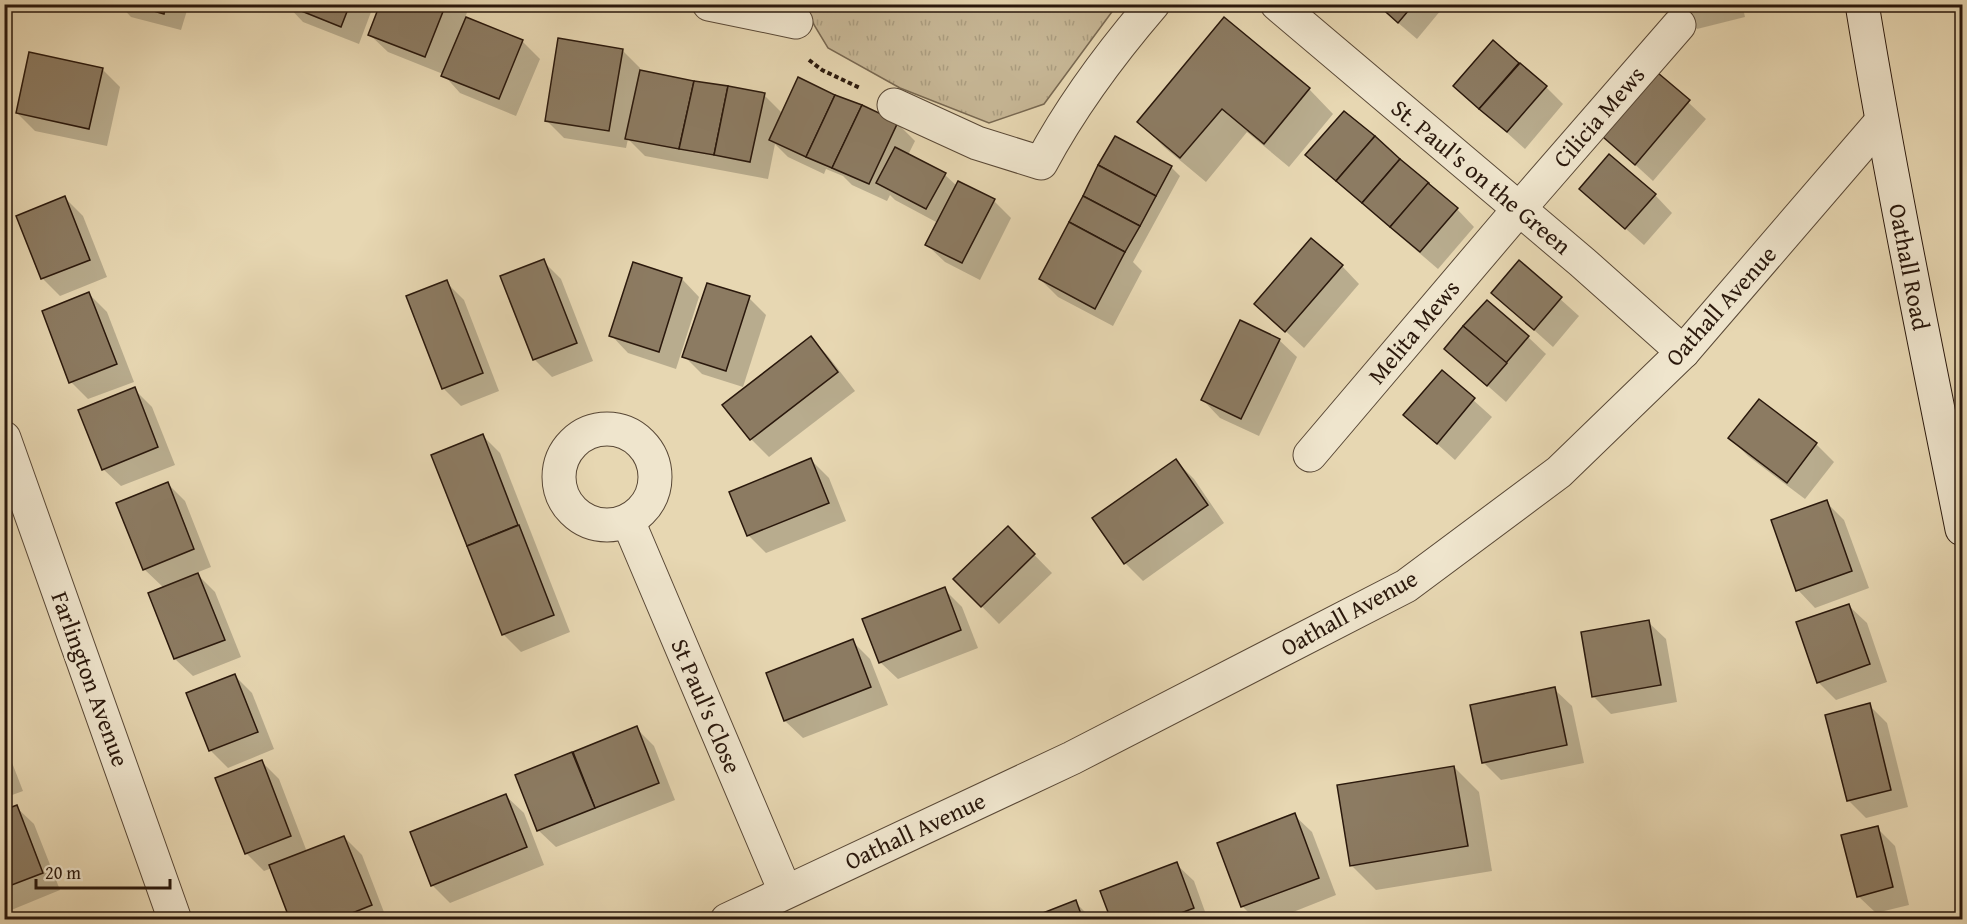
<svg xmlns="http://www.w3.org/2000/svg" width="1967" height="924" font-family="'Gentium Book Plus',serif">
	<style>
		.park { fill: url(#park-tufts); stroke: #786851; stroke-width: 1.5 }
		.shadow { fill: #0003 }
		.building { fill: #8c7b62; stroke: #2a180c; stroke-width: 1.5 }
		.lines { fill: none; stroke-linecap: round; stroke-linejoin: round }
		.minor-casing { stroke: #594836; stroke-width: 35 }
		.secondary-casing { stroke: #2a180c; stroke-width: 35 }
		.path { stroke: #2a180c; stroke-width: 4; stroke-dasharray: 4.5 3; stroke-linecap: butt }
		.minor { stroke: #efe5cd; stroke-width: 33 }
		.secondary { stroke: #efe5cd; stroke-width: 33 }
		.labels { text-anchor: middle; stroke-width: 6; stroke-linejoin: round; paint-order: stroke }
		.street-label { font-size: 24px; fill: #2a180c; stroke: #efe5cd }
	</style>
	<defs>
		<pattern id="park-tufts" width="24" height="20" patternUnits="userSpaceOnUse" patternTransform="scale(1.5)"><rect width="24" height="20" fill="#c7b796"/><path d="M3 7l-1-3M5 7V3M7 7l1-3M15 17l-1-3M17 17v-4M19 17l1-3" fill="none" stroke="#ab9d80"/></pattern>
	</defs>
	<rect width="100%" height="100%" fill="#e7d7b2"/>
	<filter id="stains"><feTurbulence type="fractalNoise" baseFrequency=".00333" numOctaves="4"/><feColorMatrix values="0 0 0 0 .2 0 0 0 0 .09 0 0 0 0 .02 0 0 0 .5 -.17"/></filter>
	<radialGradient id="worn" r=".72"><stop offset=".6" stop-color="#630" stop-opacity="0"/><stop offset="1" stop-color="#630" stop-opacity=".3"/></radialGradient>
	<path class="park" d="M802,5H1117L1044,104L989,123L900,88L828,48Z"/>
	<g class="shadow">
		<path d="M119,4H189L181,30L131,17Z"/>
		<path d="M286,4H374L359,44L303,22Z"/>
		<path d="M382,4H470L465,18L522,41L540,59L516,116L460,93L443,74L388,52L370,35Z"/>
		<path d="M1376,4H1446L1417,39Z"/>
		<path d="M1678,4H1742L1745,17L1697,29L1680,12Z"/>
		<path d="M1493,42L1546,87L1563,104L1525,149L1455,86Z"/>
		<path d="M622,50L640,68L639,72L764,95L783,114L897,123L915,141L908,155L945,175L957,186L994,201L1011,218L980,280L945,262L927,245L938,223L895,200L890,195L887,201L852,185L843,176L826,169L824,174L788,157L775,144L768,179L645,156L628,139L626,148L564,138L546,120Z"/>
		<path d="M102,69L120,87L107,146L35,131L17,113Z"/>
		<path d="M1659,75L1706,119L1653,181L1605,137Z"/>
		<path d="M1309,89L1333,114L1289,167L1247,132L1206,182L1164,147L1139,122Z"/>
		<path d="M1308,155L1457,209L1474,227L1438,269L1325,172Z"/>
		<path d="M1171,167L1180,176L1133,262L1142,271L1113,326L1058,297L1040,279Z"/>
		<path d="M1581,189L1655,195L1672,213L1644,245Z"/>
		<path d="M65,198L83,216L107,277L60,296L42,278Z"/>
		<path d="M543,261L561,279L593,361L552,377L534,359Z"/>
		<path d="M1519,262L1579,316L1553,347L1493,293Z"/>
		<path d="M634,264L682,279L699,297L676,369L628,353L611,335Z"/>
		<path d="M1342,266L1359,284L1304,348L1256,304Z"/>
		<path d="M446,282L464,300L499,391L461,406L443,388Z"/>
		<path d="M89,294L107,312L134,382L88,399L71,382Z"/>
		<path d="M749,298L766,315L743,387L702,374L684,356Z"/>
		<path d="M1528,337L1546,354L1506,402L1446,349Z"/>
		<path d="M811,338L828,356L855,391L769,457L751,439L724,405Z"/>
		<path d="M1279,340L1297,357L1259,436L1220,418L1203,400Z"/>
		<path d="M1442,372L1492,417L1455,460L1405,415Z"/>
		<path d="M134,389L152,407L175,465L121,486L103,469Z"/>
		<path d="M1759,401L1816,444L1834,462L1805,499L1748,456L1730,438Z"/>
		<path d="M483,436L500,453L570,632L521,652L503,634L433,456Z"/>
		<path d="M811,460L829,478L846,521L766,553L748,535Z"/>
		<path d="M1176,461L1194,479L1224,523L1143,581L1125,563L1094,518Z"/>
		<path d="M168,484L185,501L211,567L196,573L215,592L241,657L193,676L175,659L150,594L164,588L144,569Z"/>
		<path d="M1826,502L1844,520L1869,588L1815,608L1798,590Z"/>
		<path d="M1008,528L1052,573L999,624L955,579Z"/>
		<path d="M944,589L962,607L978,648L898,679L880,662Z"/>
		<path d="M1849,606L1867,623L1887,682L1836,700L1818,682Z"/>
		<path d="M1648,622L1666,639L1677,702L1611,714L1593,696Z"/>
		<path d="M852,641L870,659L888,705L803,738L785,721L768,674Z"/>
		<path d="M235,676L252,693L274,749L228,768L210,750Z"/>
		<path d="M1554,689L1572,706L1584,763L1501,780L1484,763L1472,706Z"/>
		<path d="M1869,705L1887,723L1908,807L1866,818L1848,800Z"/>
		<path d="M636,728L654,746L675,800L556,847L538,830L517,776Z"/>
		<path d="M4,742L23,791L4,798Z"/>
		<path d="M261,761L279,779L307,852L344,837L362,855L387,920H292L272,868L264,871L246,853Z"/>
		<path d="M1454,767L1479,792L1492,871L1376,890L1351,865Z"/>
		<path d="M506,796L524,813L544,865L450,903L432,885Z"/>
		<path d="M16,807L34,824L60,890L4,913V811Z"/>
		<path d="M1294,815L1312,832L1336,895L1273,920H1256L1243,907L1219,843Z"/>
		<path d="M1877,828L1895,846L1909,905L1876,913L1858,896Z"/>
		<path d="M1176,864L1194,881L1208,920H1112Z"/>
		<path d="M1075,902L1093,920H1029Z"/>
	</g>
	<g class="building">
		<path d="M130,4H166L164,14Z"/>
		<path d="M284,4H350L341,27Z"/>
		<path d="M380,4H446L425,57L368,35Z"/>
		<path d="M1377,4H1414L1398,23Z"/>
		<path d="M1676,4H1709L1678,12Z"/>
		<path d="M466,17L523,40L499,99L441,76Z"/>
		<path d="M1224,17L1310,88L1264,144L1222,109L1180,158L1137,122Z"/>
		<path d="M558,38L623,49L609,131L545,121Z"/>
		<path d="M1493,40L1519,63L1479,109L1453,86Z"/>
		<path d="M29,52L103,68L89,129L16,113Z"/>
		<path d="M1520,63L1547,86L1507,132L1479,109Z"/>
		<path d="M640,70L694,81L679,149L625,139Z"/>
		<path d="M1658,73L1690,100L1635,165L1603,137Z"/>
		<path d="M798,77L835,95L806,157L769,140Z"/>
		<path d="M694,81L728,86L714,155L679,149Z"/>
		<path d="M728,86L765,93L750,162L714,155Z"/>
		<path d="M835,95L862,105L832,168L806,157Z"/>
		<path d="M862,105L898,122L869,184L832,168Z"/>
		<path d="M1344,111L1375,136L1336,181L1305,155Z"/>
		<path d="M1115,136L1172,166L1156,196L1098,165Z"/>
		<path d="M1375,136L1400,159L1362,203L1336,181Z"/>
		<path d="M895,147L946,173L926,209L876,183Z"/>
		<path d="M1609,154L1656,194L1625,229L1579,189Z"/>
		<path d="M1400,159L1429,183L1390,227L1362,203Z"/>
		<path d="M1098,165L1156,196L1140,226L1083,196Z"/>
		<path d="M958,181L995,199L962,263L925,245Z"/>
		<path d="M1428,183L1458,208L1420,252L1390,227Z"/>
		<path d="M65,196L90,260L41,279L16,216Z"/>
		<path d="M1083,196L1140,226L1125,252L1069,222Z"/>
		<path d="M1069,222L1125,252L1095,309L1039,279Z"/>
		<path d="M1311,238L1343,265L1285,332L1254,304Z"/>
		<path d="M544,259L577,343L533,360L500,276Z"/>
		<path d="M1519,260L1562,297L1534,330L1491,293Z"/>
		<path d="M633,262L682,278L659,352L609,336Z"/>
		<path d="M447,280L483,373L442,389L406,296Z"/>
		<path d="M707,283L750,296L726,371L682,357Z"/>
		<path d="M89,292L117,364L69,383L42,311Z"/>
		<path d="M1487,300L1529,336L1506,363L1463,326Z"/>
		<path d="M1240,320L1280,339L1241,419L1201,400Z"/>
		<path d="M1463,326L1507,363L1487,386L1444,349Z"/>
		<path d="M811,336L838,372L750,440L722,405Z"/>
		<path d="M1442,370L1475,398L1437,444L1403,415Z"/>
		<path d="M135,387L158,447L102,470L78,410Z"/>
		<path d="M1759,399L1817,443L1787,483L1728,438Z"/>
		<path d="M483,434L518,525L467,546L431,455Z"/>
		<path d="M811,458L829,503L747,536L729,492Z"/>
		<path d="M1176,459L1208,505L1124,564L1092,518Z"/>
		<path d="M168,482L194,549L143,570L116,503Z"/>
		<path d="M1827,500L1852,571L1796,591L1771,520Z"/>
		<path d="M519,525L554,615L502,635L467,546Z"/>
		<path d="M1008,526L1035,554L981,607L953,579Z"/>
		<path d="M198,573L225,640L174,659L148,593Z"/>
		<path d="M945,587L961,630L879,663L862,619Z"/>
		<path d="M1849,604L1870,664L1817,683L1796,622Z"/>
		<path d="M1649,620L1661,685L1592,697L1581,632Z"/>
		<path d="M853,639L871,687L784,721L766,673Z"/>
		<path d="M235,674L258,732L209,751L186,693Z"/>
		<path d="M1555,687L1567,745L1482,763L1470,705Z"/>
		<path d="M1870,703L1891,790L1847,801L1825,715Z"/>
		<path d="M637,726L659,783L595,808L573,752Z"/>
		<path d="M572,752L595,808L537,831L515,775Z"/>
		<path d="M262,760L291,836L245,854L215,778Z"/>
		<path d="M1454,766L1468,846L1350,866L1337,785Z"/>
		<path d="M506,794L527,847L431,886L410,832Z"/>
		<path d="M17,805L43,873L4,888V810Z"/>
		<path d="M1295,813L1319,878L1241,907L1217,843Z"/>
		<path d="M1878,826L1893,887L1857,897L1841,835Z"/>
		<path d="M344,836L372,905L335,920H290L269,865Z"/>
		<path d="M1177,862L1194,908L1163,920H1111L1100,891Z"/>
		<path d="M1076,900L1083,920H1025Z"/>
	</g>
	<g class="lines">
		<defs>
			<g id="minor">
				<path d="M709,4L796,22"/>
				<path d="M1277,4L1582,262L1683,352"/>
				<path d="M894,105L977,143L1041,163C1072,105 1110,54 1153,4"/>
				<circle cx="607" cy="477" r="48"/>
				<path d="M4,438L175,920"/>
				<path d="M1310,455L1519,209L1679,25"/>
				<path d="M628,521L785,891"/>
				<path d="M727,920L1072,758L1406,586L1559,472L1683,352L1881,122"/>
			</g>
			<path id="secondary" d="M1862,4C1891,180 1927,354 1962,529"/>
		</defs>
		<use href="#minor" class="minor-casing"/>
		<use href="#secondary" class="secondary-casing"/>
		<path class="path" d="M809,60L822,70L860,88"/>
		<use href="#minor" class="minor"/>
		<use href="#secondary" class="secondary"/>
	</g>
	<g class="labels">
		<g class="street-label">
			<text transform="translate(1599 117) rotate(-49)" y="8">Cilicia Mews</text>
			<text transform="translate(1481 177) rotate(40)" y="8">St. Paul's on the Green</text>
			<text transform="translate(1909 267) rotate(79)" y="8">Oathall Road</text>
			<text transform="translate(1721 306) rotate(-48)" y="8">Oathall Avenue</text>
			<text transform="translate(1414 332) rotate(-50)" y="8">Melita Mews</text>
			<text transform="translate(1349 613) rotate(-29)" y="8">Oathall Avenue</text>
			<text transform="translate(90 679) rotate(70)" y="8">Farlington Avenue</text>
			<text transform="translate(706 706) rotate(67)" y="8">St Paul's Close</text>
			<text transform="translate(915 831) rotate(-25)" y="8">Oathall Avenue</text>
		</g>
	</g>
	<rect width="1967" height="924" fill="none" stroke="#e7d7b2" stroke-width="24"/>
	<rect x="6" y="6" width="1955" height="912" fill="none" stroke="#2a180c" stroke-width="3"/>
	<rect x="12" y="12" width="1943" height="900" fill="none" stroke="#2a180c" stroke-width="1.5"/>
	<path d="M36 879v9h134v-9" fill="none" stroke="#2a180c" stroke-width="3"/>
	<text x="45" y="879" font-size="18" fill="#2a180c" stroke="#efe5cd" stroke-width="4.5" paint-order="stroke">20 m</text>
	<rect width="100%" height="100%" filter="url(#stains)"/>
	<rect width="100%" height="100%" fill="url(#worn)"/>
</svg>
